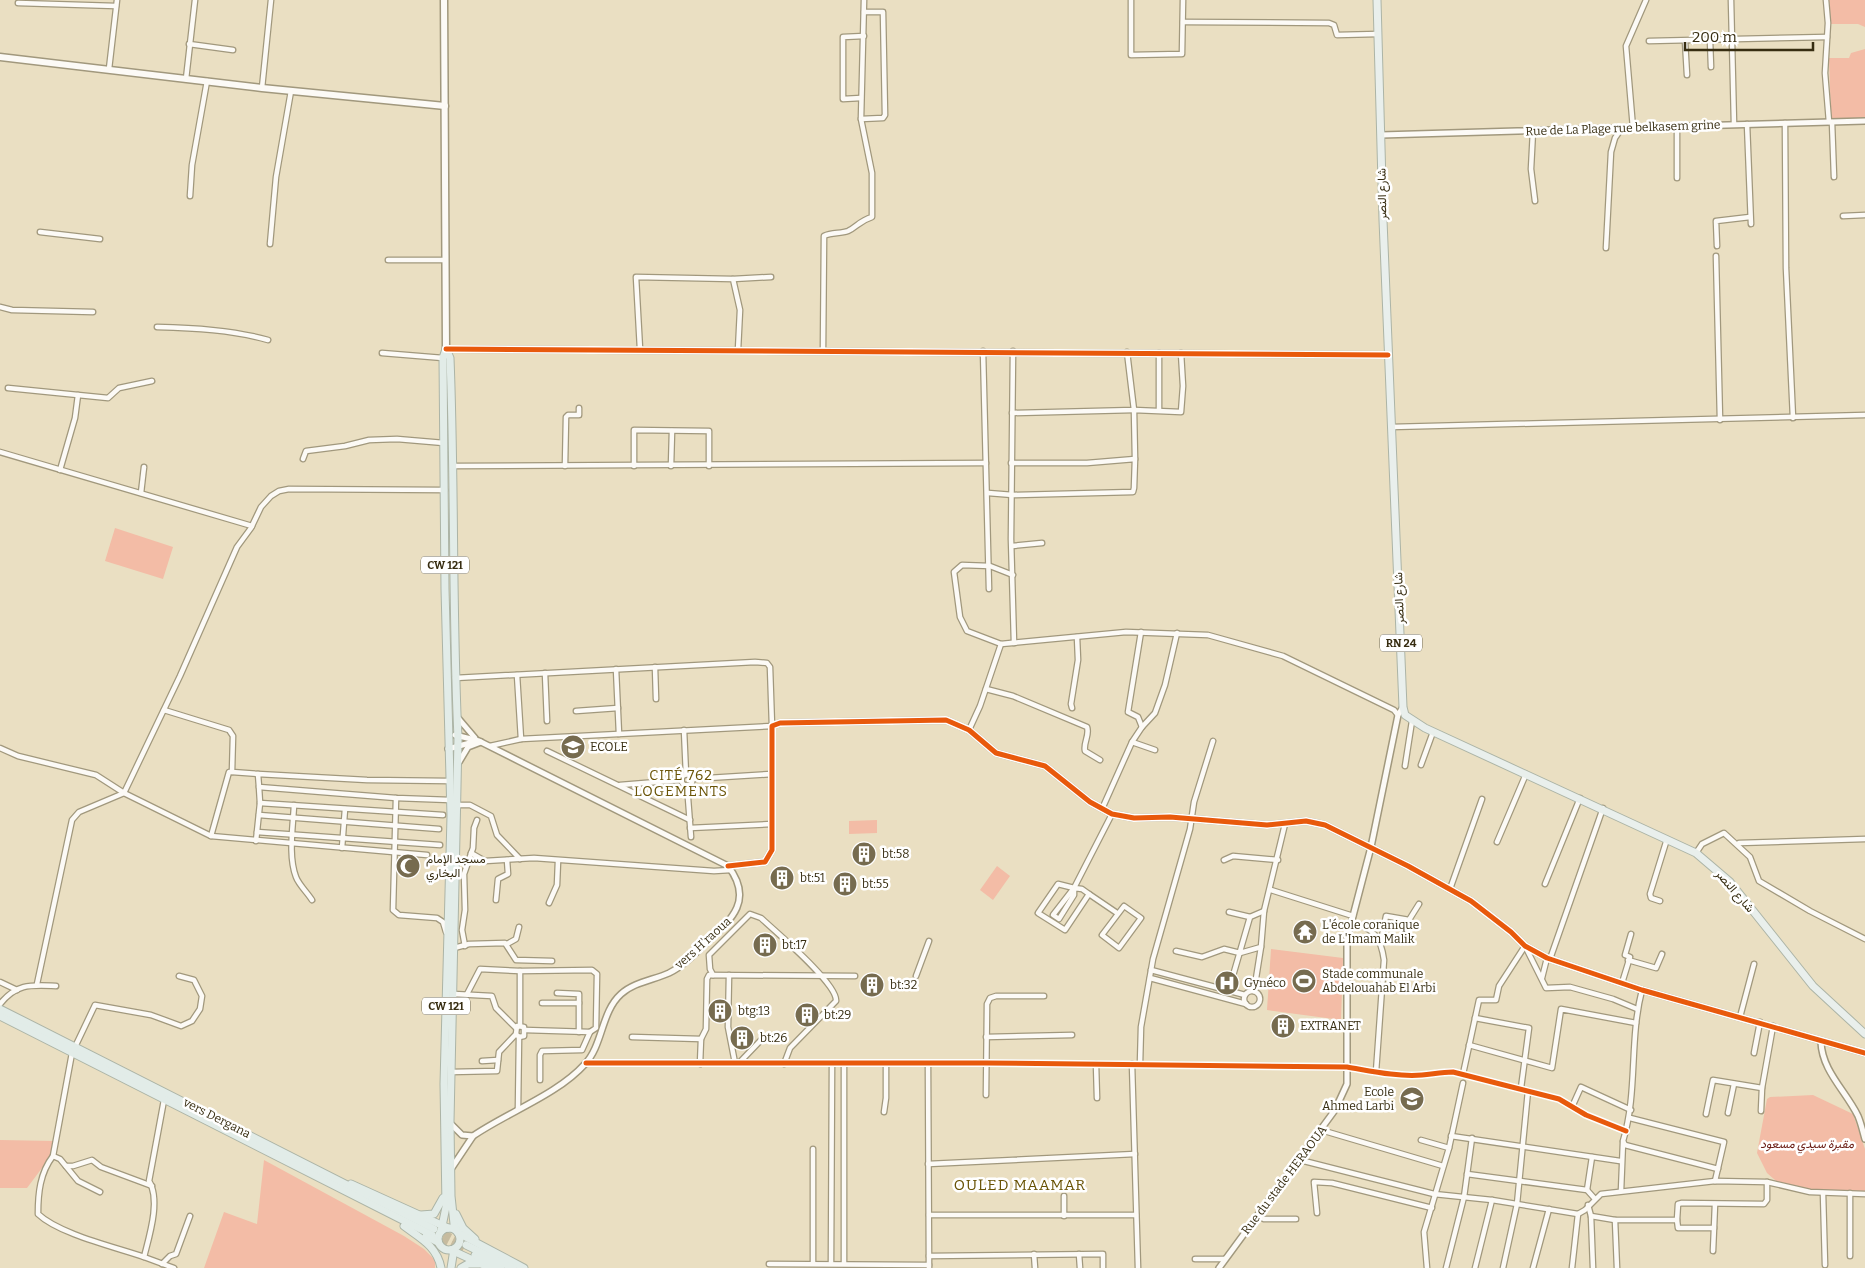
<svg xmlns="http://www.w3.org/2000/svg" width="1865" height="1268" font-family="Bitter,Vazirmatn,serif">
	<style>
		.green { fill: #f3bca6 }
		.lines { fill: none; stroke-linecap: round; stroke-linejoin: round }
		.trunk-tunnel { stroke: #c6bb9f; stroke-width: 7; stroke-dasharray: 7 3.5; stroke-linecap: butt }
		.minor-casing { stroke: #a1987d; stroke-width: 7 }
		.tertiary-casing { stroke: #a1987d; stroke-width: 8 }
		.secondary-casing { stroke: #a1987d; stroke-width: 9 }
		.primary-casing { stroke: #acb4a6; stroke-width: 9 }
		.trunk-casing { stroke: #acb4a6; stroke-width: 9 }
		.minor { stroke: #fcfaf6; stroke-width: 4.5 }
		.tertiary { stroke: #fcfaf6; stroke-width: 5 }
		.secondary { stroke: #fcfaf6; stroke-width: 6 }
		.primary { stroke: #e9efec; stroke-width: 7 }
		.trunk { stroke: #e2ece8; stroke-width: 7 }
		.cycleway-casing { stroke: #fff; stroke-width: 8 }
		.cycleway { stroke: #e8590c; stroke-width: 5 }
		.labels { text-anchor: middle; stroke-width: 5; stroke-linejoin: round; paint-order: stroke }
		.shield { fill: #fff; stroke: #736c58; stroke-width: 1 }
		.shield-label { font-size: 11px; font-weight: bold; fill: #372d11 }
		.street-label { font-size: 12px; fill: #372d11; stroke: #fff }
		.poi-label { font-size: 12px; fill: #372d11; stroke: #fff; text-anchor: start }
		.park-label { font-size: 12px; font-style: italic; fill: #6a1d14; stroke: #fff }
		.neighbourhood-label { font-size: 14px; letter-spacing: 1px; fill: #695305; stroke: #fff }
		.quarter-label { font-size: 15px; letter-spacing: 1px; fill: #695305; stroke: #fff }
	</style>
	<rect width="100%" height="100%" fill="#eadfc2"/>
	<g class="green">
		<path d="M1829,0H1865V27L1858,24H1831Z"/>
		<path d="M1865,49V118L1831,119L1829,58H1849L1851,53Z"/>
		<path d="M115,528L173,547L163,579L105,561Z"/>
		<path d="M877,820V833L849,834V821Z"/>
		<path d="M997,866L1010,876L993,900L980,890Z"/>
		<path d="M1271,949L1343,958L1341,1020L1267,1010Z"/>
		<path d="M1813,1095L1853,1114L1865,1149V1192L1826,1194L1783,1187L1767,1173L1757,1153L1767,1099L1770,1097Z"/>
		<path d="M0,1140L55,1141L51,1156L27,1188H0Z"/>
		<path d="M264,1160L404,1236L424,1249L435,1260V1268H204L224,1212L257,1224Z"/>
	</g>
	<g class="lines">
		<g class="trunk-tunnel">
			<path d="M435,1229L466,1245"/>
			<path d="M432,1235L463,1250"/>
		</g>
		<defs>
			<g id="minor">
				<path d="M1131,0V55L1182,54L1183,0"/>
				<path d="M1731,0L1734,124"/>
				<path d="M1826,0L1828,23L1825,73L1829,122"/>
				<path d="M18,3L116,6"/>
				<path d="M1183,22L1329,23L1334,25L1337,35L1378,34"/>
				<path d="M1710,40L1711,67"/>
				<path d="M1649,41L1827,37"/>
				<path d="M1685,41L1687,75"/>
				<path d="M189,44L233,50"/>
				<path d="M109,69L117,0"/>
				<path d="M186,79L195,0"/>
				<path d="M262,88L271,0"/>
				<path d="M861,98L843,99V37L864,36"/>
				<path d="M861,119L883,118L885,115L883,12H864"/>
				<path d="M1832,122L1834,177"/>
				<path d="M1785,123L1786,268L1793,418"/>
				<path d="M1747,124L1751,224"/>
				<path d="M1677,126V178"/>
				<path d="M1633,128L1626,46L1646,0"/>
				<path d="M1533,131L1531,169L1535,201"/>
				<path d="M190,196L192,165L207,81"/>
				<path d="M1843,216L1865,215"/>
				<path d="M40,232L100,239"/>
				<path d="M270,244L276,177L291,91"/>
				<path d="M1717,246L1716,221L1750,217"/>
				<path d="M1606,248L1611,152L1615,138L1622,128"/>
				<path d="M1716,256L1720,420"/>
				<path d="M388,260H445"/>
				<path d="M733,279L771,277"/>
				<path d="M0,307L12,310L93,312"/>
				<path d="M157,327C193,328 233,330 268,340"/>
				<path d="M640,349L636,277L733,279L740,310L738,350"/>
				<path d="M823,351L824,236C832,232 840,234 848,231C857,227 859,221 872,217V173L861,119L864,0"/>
				<path d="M983,351L989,589"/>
				<path d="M1013,351L1011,539L1014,643"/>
				<path d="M382,353L443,358"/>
				<path d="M8,388L108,398L119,388L152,381"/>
				<path d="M1159,410V353"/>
				<path d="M1012,413L1134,410L1127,352"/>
				<path d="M1391,427L1865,415"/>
				<path d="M0,452L252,526"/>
				<path d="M303,459L306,451L345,446L369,440L397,439L444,443"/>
				<path d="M1135,459L1134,410L1181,412L1183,386L1181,353"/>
				<path d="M454,466L986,463"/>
				<path d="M565,466L566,417L568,415H579V408"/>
				<path d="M634,466V430L709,431V466"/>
				<path d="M671,466L672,431"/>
				<path d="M60,470L75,418L78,395"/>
				<path d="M141,493L144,467"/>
				<path d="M988,493L1013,495L1133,492L1134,488L1135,459L1087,463H1011"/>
				<path d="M1012,546L1042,543"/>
				<path d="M1013,575L990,566L962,565L954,572L960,617L967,631L1001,644L1126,632L1208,635L1283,656L1394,710L1398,715"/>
				<path d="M1141,632L1128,712L1138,717L1142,727"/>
				<path d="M655,667L656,699"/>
				<path d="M616,669L619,734"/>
				<path d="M545,673L547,721"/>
				<path d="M517,675L521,739"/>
				<path d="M455,678L755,662L767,663L770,667L772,726L521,739L490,746"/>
				<path d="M986,689L1013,696L1087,727C1090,735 1083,743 1085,751L1100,760"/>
				<path d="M1072,708L1071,704L1078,660L1077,637"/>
				<path d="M164,710L229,730L233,736L232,772L258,774"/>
				<path d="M576,711L618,708"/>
				<path d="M684,730L686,774"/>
				<path d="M969,730L980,706L1001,644"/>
				<path d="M1132,742L1155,750"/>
				<path d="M0,748L18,756L96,775L124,793L211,836L427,855"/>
				<path d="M547,751L690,820"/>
				<path d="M1421,765L1433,732"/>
				<path d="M1405,766L1412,721"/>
				<circle cx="687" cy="780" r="5.5"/>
				<path d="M692,779L772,774"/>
				<path d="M450,781L367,780L258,774L259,787L396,798L450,800"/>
				<path d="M620,785L681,780"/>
				<path d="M687,785L691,837"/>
				<path d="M396,798L393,910L399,915L437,918L443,922L446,932"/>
				<path d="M260,803L443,815"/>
				<path d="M294,805C293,827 288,856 296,877C299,885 307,892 312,900"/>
				<path d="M456,805H470L491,816L497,835L520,859"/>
				<path d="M1102,809L1132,742L1142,727L1155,713L1165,685L1177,633"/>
				<path d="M1112,814L1074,888L1058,884L1038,913L1065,930L1089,894L1117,913"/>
				<path d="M259,815L439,829"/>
				<path d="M690,828L772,824"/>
				<path d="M257,832L440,845"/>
				<path d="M211,836L229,772H232"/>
				<path d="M256,841L260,803L259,787"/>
				<path d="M1497,842L1526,774"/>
				<path d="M1739,843L1865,839"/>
				<path d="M342,848L345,809"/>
				<path d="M471,853L485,861L534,858L714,871L731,870"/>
				<path d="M1696,853L1702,844L1724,833L1750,857L1759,881L1810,911L1865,939"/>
				<path d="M1224,860L1233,856L1278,860"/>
				<path d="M1545,884L1580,798"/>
				<path d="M1074,888V895L1059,919L1053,915L1074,888L1082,889L1089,894"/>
				<path d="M1450,889L1482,799"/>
				<path d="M1271,890L1353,916"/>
				<path d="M496,900L498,879L508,874L507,860"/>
				<path d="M1660,901L1651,898L1650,894L1667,839"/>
				<path d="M549,903L557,885L558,861"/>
				<path d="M1124,906L1141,918L1119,948L1102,935Z"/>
				<path d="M1229,912L1250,917"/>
				<path d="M1351,922C1374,928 1381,938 1384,960L1376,1072"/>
				<path d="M1381,941L1386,916L1409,920L1419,904"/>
				<path d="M507,944L516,939L519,927"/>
				<path d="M465,946L462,930L465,910L464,874L473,848L474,828L477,820"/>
				<path d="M1525,946L1546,988L1570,987L1613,999L1637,1009"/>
				<path d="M454,948L469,944L505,943L516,960L552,961"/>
				<path d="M1176,951L1202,957L1224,949L1240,953L1261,947L1264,911L1285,824"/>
				<path d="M1550,959L1603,808"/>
				<path d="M1628,960L1656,968L1662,954"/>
				<path d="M1151,970L1245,995"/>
				<path d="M713,975L710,969L709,955L750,914L761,918C776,932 838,984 836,1001L790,1048L784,1064"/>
				<path d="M729,975L728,1027L735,1063"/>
				<path d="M916,976L929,941"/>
				<path d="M1150,978L1246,1004"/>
				<path d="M1542,978L1547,958"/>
				<path d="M1232,979L1250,917L1264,911"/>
				<path d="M0,982L17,990"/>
				<path d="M1622,983L1630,957L1625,955L1631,934"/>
				<path d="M37,984L72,820L79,812L124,793L180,676L237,547L251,528L261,507L271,496L279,491L289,489L445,490"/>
				<path d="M1642,990C1629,1040 1638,1092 1623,1141L1625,1145L1718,1169"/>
				<path d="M1254,991L1261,947"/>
				<circle cx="1252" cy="999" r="8"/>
				<path d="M557,993L579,994V1032"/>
				<path d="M454,994L492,996L496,1008L516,1028"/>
				<path d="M467,994L480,969L520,971"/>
				<path d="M542,1003H579"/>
				<path d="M0,1004C17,983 31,985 56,986"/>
				<path d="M1740,1017L1754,964"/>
				<path d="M1475,1018L1529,1028L1521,1088"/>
				<path d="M520,1025V971L592,970L597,974L596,1028L590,1032L525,1030"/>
				<path d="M632,1037L701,1039"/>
				<path d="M986,1037L1072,1035"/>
				<path d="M1469,1045L1552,1068L1561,1009L1636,1023"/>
				<path d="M75,1047L95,1005L151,1015L181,1026L192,1021L200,1009L202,996L194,980L179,976"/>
				<path d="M1754,1053L1760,1022"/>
				<path d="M482,1061L498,1060"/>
				<path d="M586,1063H986L1347,1067C1371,1071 1397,1077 1422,1075C1433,1074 1442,1072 1453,1072L1559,1099L1586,1115L1626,1131"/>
				<path d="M739,1063L762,1039"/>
				<path d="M700,1064L701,1039L706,1029L707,979L709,975L855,976"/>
				<path d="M928,1064L929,1268"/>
				<path d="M1096,1064L1097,1098"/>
				<path d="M1132,1064L1138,1268"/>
				<path d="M1140,1064L1141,1027L1153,959L1190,829L1194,802L1213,741"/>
				<path d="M451,1072L497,1071L499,1052L516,1034L517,1026L524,1027V1036L519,1037L516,1034"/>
				<path d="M1463,1074L1479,1000H1496L1499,986L1525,946"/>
				<path d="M540,1080V1055L542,1051L582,1050L590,1032"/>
				<path d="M986,1095L987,1004L990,998L996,996H1044"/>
				<path d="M1572,1107L1581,1087L1631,1110"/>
				<path d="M518,1109L519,1037"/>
				<path d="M1761,1111L1762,1088L1773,1026"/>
				<path d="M884,1112L886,1098V1064"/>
				<path d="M1728,1113L1734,1084"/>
				<path d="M1706,1114L1713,1080L1762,1088"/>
				<path d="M1630,1118L1724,1142L1715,1181"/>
				<path d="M1321,1130L1443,1166"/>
				<path d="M1451,1136L1620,1161"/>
				<path d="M1421,1140L1449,1148L1424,1232L1427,1268"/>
				<path d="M1449,1148L1463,1083"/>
				<path d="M813,1149V1263"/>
				<path d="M53,1156L72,1053"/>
				<path d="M1300,1160L1434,1194L1492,1200L1578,1214L1585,1210L1601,1194L1715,1181L1767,1182L1810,1192L1865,1194"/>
				<path d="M928,1164L1135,1154"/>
				<path d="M66,1166H73L92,1160L101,1167L152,1186"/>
				<path d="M1467,1174L1587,1190L1595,1199"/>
				<path d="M1587,1190L1592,1157"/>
				<path d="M1621,1191L1623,1142"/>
				<path d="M100,1192L78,1181L60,1159L53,1156C40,1173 38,1193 38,1214C59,1234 115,1247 144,1257C149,1237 161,1200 149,1181L164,1100"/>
				<path d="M1823,1193L1825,1265"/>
				<path d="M1850,1193V1256"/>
				<path d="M1588,1205L1591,1216L1593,1268"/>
				<path d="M1317,1213L1314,1182L1332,1183L1432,1208"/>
				<path d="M929,1215H1136"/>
				<path d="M1064,1216V1196"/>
				<path d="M1258,1216L1264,1219H1296"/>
				<path d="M1591,1216L1615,1220H1677L1678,1204L1682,1203L1764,1204L1767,1200V1182"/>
				<path d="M1615,1220L1617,1268"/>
				<path d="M1677,1220L1678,1228H1714L1715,1204"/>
				<path d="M1713,1251L1714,1228"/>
				<path d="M1034,1254L1035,1268"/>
				<path d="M1079,1254L1080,1268"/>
				<path d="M929,1256L1103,1254V1268"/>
				<path d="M144,1257L174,1268"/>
				<path d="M1195,1259H1225"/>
				<path d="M831,1263L832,1064"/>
				<path d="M844,1263V1064"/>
				<path d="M162,1264L170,1256L176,1254L190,1216"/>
				<path d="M769,1264L929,1265"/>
				<path d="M1446,1268L1464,1197L1472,1138"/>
				<path d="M1475,1268L1492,1200"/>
				<path d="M1503,1268L1517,1204L1528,1091"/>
				<path d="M1533,1268L1549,1209"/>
				<path d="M1572,1268L1578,1214"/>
			</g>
			<g id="tertiary">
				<path d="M1381,135L1865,121"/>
				<path d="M446,349L1388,355"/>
				<path d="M458,718L475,738"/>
				<path d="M455,735L479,741L728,866C755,901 730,921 705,944C694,955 683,966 669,973C654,980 634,982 621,994C601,1012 603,1045 585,1064C557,1095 508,1112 473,1136"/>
				<path d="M448,749L477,741"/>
				<path d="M459,762L468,747L481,742"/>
				<path d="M728,866L765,862L772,850V726L780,723L946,720L969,730L996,753L1045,766L1090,802L1112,814L1134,818L1170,817L1267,825L1306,821L1325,825L1408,866L1471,901L1511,932L1525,946L1547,958L1642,990L1865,1053"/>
				<path d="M1821,1042C1822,1071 1846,1091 1858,1116C1861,1123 1863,1132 1865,1139"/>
				<path d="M451,1124L462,1135L473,1136L451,1169"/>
				<path d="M1219,1268L1335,1110L1347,1084V939L1371,847L1398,715L1403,707"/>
			</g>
			<g id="secondary">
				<path d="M444,0L446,349"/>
				<path d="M0,57L262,88L445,106"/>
			</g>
			<path id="primary" d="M1377,0L1383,220L1403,707L1405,715L1425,728L1696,853L1730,882L1813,986L1865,1034"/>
			<g id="trunk">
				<path d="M446,349L450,358C455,485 452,611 458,738L450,1122L451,1196L454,1224L458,1232"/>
				<path d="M0,1009L434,1229"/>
				<path d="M0,1016L432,1235"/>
				<path d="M351,1184L448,1228"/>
				<path d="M456,1214L463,1228L475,1239"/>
				<path d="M421,1215L434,1214L443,1198"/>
				<path d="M404,1226C420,1238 437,1246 441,1268"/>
				<circle cx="449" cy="1239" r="11"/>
				<path d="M441,1231L446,1207L444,1084L451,816L445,589L443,358L446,349"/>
				<path d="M458,1233L524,1268"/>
				<path d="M426,1236L438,1242"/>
				<path d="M466,1245L513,1268"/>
				<path d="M451,1250L490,1268"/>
				<path d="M475,1255L501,1268"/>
				<path d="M451,1268L454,1249"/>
				<path d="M461,1268L468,1264H479"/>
			</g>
		</defs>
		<use href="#minor" class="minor-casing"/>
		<use href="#tertiary" class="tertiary-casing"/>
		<use href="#secondary" class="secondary-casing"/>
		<use href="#primary" class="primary-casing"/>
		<use href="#trunk" class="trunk-casing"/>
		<use href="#minor" class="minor"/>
		<use href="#tertiary" class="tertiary"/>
		<use href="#secondary" class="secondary"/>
		<use href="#primary" class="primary"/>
		<use href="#trunk" class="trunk"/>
		<defs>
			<g id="cycleway">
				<path d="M446,349L1388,355"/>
				<path d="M728,866L765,862L772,850V726L780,723L946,720L969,730L996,753L1045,766L1090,802L1112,814L1134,818L1170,817L1267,825L1306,821L1325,825L1408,866L1471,901L1511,932L1525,946L1547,958L1642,990L1865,1053"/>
				<path d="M586,1063H986L1347,1067C1371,1071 1397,1077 1422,1075C1433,1074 1442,1072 1453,1072L1559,1099L1586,1115L1626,1131"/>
			</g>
		</defs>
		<use href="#cycleway" class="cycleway-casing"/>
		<use href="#cycleway" class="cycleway"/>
	</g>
	<defs>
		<symbol id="school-disc" viewBox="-11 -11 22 22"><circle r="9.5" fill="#766b4f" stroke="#fff"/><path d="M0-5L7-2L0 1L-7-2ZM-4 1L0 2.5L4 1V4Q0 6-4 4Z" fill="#fff"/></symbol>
		<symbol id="building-disc" viewBox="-11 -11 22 22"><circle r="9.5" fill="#766b4f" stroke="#fff"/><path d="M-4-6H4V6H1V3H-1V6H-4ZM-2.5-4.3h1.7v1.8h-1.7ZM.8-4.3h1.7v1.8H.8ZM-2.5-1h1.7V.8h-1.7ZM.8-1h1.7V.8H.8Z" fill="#fff"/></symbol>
		<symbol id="mosque-disc" viewBox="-11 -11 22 22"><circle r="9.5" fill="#766b4f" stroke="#fff"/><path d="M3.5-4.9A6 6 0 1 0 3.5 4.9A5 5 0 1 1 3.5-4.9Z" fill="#fff"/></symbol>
		<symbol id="temple-disc" viewBox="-11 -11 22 22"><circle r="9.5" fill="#766b4f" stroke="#fff"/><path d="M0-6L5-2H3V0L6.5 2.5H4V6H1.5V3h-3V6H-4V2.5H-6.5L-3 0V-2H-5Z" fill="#fff"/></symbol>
		<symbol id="stadium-disc" viewBox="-11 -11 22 22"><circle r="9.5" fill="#766b4f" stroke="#fff"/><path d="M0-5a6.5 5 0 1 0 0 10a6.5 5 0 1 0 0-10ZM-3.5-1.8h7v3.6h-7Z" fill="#fff"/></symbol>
		<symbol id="hospital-disc" viewBox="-11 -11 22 22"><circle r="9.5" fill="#766b4f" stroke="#fff"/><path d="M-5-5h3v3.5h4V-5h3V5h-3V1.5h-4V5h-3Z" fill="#fff"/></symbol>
	</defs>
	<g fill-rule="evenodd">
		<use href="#school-disc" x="559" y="733" width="28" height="28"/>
		<use href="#building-disc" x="850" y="840" width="28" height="28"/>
		<use href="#mosque-disc" x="394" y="852" width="28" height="28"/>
		<use href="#building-disc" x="768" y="864" width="28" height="28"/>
		<use href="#building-disc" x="831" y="870" width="28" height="28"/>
		<use href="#temple-disc" x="1291" y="918" width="28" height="28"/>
		<use href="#building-disc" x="751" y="931" width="28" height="28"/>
		<use href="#stadium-disc" x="1290" y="967" width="28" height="28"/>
		<use href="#hospital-disc" x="1213" y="969" width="28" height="28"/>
		<use href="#building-disc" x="858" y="971" width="28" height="28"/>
		<use href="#building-disc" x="706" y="997" width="28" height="28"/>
		<use href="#building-disc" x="793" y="1001" width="28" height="28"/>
		<use href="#building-disc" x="1269" y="1012" width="28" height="28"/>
		<use href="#building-disc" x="728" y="1024" width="28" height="28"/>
		<use href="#school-disc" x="1398" y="1085" width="28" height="28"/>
	</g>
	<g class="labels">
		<g class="shield">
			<rect x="421" y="556.5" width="48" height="17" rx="4"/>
			<rect x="1380" y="634.5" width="42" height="17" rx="4"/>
			<rect x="422" y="997.5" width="48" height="17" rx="4"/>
		</g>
		<g class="shield-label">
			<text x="445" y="569">CW 121</text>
			<text x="1401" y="647">RN 24</text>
			<text x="446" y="1010">CW 121</text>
		</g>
		<g class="street-label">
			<text transform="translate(1623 128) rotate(-2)" y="4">Rue de La Plage rue belkasem grine</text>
			<text transform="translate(1382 194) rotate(-91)" y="4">شارع النصر</text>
			<text transform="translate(1399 598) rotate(-92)" y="4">شارع النصر</text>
			<text transform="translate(1735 891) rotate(49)" y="4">شارع النصر</text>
			<text transform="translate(703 943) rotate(-42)" y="4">vers H'raoua</text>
			<text transform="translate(217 1118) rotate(27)" y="4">vers Dergana</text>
			<text transform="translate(1284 1180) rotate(-53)" y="4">Rue du stade HERAOUA</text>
		</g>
		<g class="poi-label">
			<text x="590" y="751">ECOLE</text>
			<text x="882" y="858">bt:58</text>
			<text x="426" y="863">مسجد الإمام<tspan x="426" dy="14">البخاري</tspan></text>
			<text x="800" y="882">bt:51</text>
			<text x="862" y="888">bt:55</text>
			<text x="1322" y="929">L'école coranique<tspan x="1322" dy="14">de L'Imam Malik</tspan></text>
			<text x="782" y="949">bt:17</text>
			<text x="1322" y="978">Stade communale<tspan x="1322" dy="14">Abdelouahab El Arbi</tspan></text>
			<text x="1244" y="987">Gynéco</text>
			<text x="890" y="989">bt:32</text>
			<text x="738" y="1015">btg:13</text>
			<text x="824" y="1019">bt:29</text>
			<text x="1300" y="1030">EXTRANET</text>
			<text x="760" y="1042">bt:26</text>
			<text x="1394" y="1096" text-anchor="end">Ecole<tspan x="1394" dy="14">Ahmed Larbi</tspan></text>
		</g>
		<g class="park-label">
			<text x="1807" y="1148">مقبرة سيدي مسعود</text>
		</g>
		<g class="neighbourhood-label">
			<text x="681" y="780">CITÉ 762<tspan x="681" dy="16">LOGEMENTS</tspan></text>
		</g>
		<g class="quarter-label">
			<text x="1020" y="1190">OULED MAAMAR</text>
		</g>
	</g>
	<path d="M1685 42v8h128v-8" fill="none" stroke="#372d11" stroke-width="2.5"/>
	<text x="1692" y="42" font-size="15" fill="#372d11" stroke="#ffffff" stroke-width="4" paint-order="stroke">200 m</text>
</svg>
